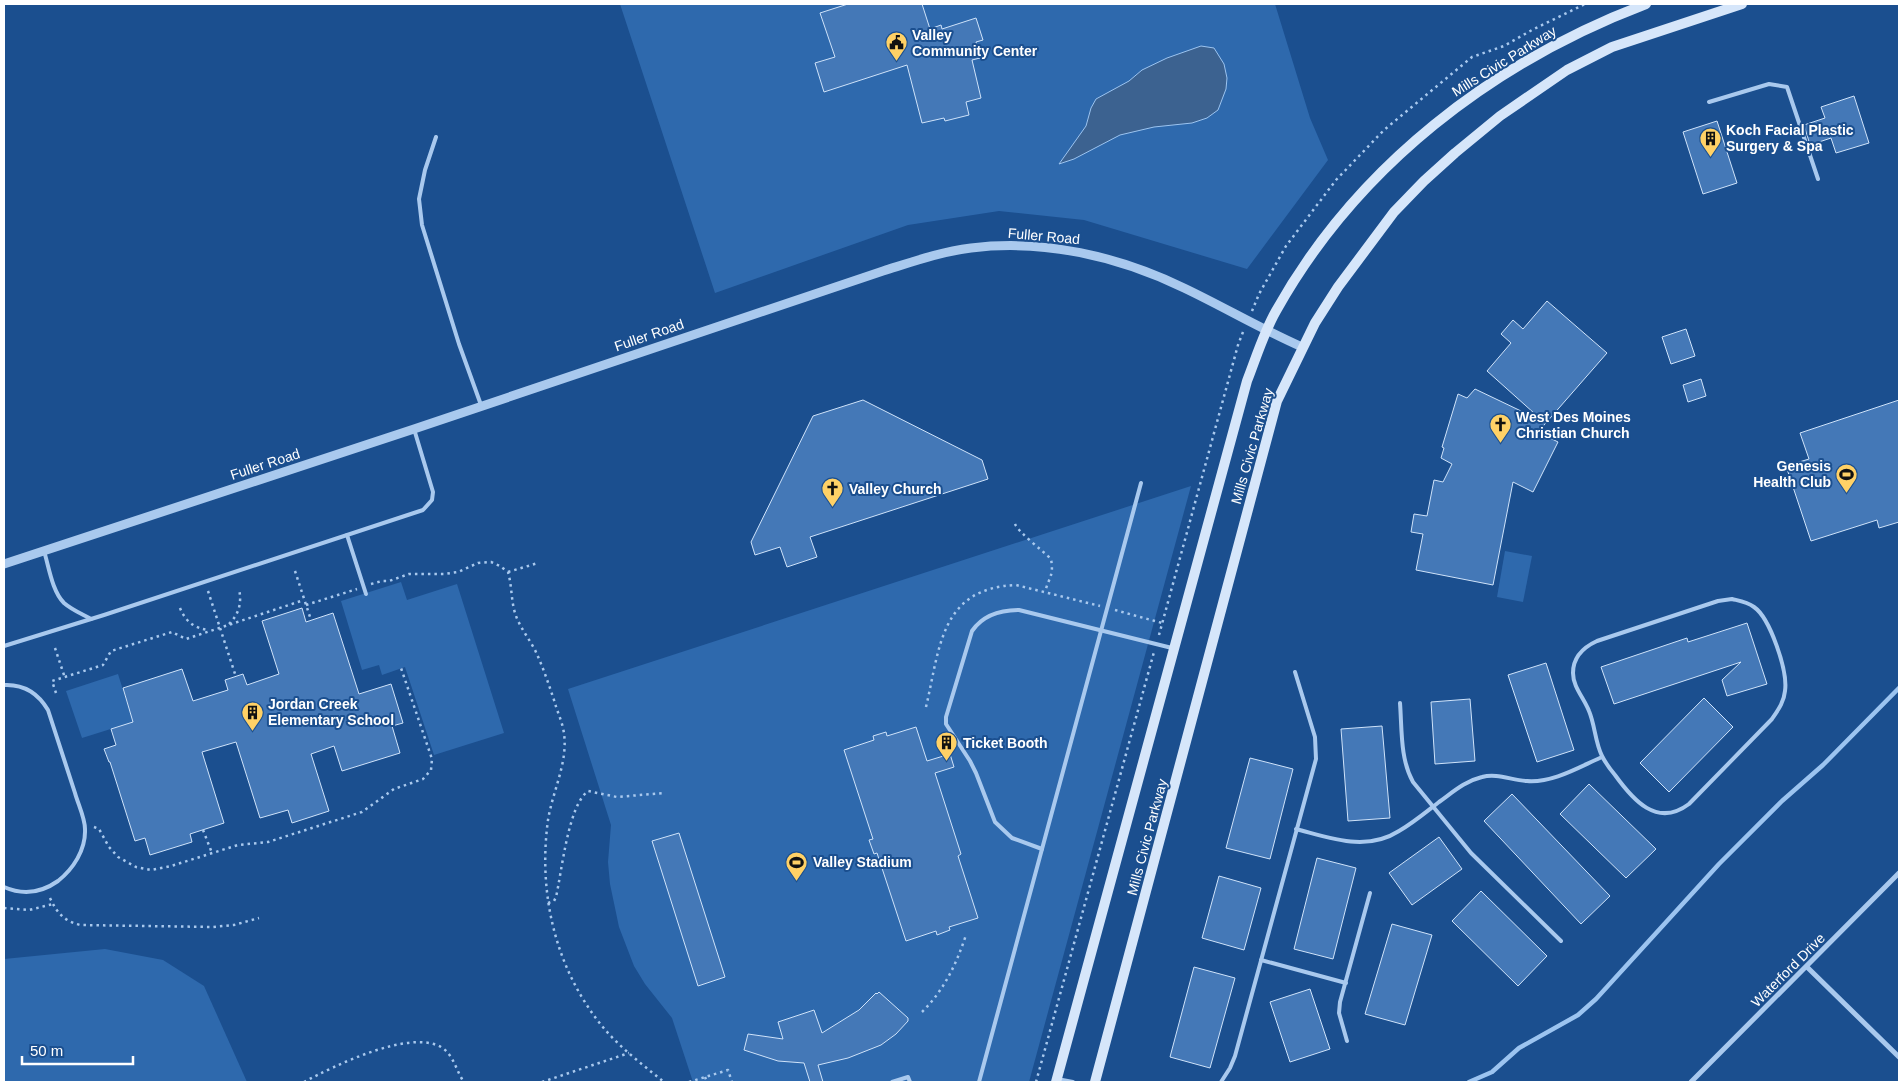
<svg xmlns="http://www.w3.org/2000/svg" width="1903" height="1086" font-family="Helvetica,sans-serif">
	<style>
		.green { fill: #2e69ad }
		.water { fill: #3c6290; stroke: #9cc4f0 }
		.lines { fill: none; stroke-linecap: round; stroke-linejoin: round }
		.stream { stroke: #9cc4f0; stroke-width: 4.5 }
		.building { fill: #4478b7; stroke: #cfe3fa }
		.path { stroke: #a9c9ee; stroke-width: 2.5; stroke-dasharray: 2.5 4; stroke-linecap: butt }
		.service { stroke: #a9c9ee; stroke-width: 4 }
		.minor { stroke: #a9c9ee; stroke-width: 5 }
		.tertiary { stroke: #a9c9ee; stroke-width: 9 }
		.secondary { stroke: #d6e6fa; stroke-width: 10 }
		.labels { text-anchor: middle; stroke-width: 4; stroke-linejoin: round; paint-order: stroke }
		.poi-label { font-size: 14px; font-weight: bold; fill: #fff; stroke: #1b4f8f; text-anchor: start }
		.street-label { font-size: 14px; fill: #fff; stroke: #1b4f8f }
	</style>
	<rect width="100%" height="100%" fill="#1b4f8f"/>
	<g class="green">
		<path d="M620,4H1275L1310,118L1328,160L1247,269L1084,220L999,211L908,225L715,293Z"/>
		<path d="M1191,486L1029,1082H693L672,1018L645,984L634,966L619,927L610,884L608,862L611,825L568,689Z"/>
		<path d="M1505,551L1532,556L1523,602L1497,597Z"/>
		<path d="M401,582L407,600L457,584L504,733L434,755L405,667L382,675L379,665L362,670L341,601Z"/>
		<path d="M118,674L133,722L82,738L66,691Z"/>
		<path d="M105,949L163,960L204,986L247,1082H4V959Z"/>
	</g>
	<path class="water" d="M1201,46L1214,48L1224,64L1227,78L1226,89L1218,110L1207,118L1192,123L1154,127L1120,135L1074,159L1059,164L1086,126L1091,108L1096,99L1129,81L1142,70L1167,58Z"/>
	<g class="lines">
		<path class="stream" d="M1469,1082L1492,1072L1519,1048L1578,1015L1596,999L1719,864L1782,801L1823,765L1899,688"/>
	</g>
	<g class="building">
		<path d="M848,4H922L930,29L941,25L942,29L976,18L983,40L976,42L980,58L972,60L981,98L966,102L969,115L945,121L944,118L922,123L907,65L824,92L815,63L835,57L820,13Z"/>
		<path d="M1854,96L1869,143L1836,153L1831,138L1810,145L1804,125L1825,118L1821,107Z"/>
		<path d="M1717,121L1737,183L1703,194L1683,132Z"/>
		<path d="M1547,301L1607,353L1538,432L1558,442L1533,492L1513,482L1493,585L1416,570L1423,534L1411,532L1414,514L1427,516L1434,480L1443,482L1452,464L1441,458L1444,448L1442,447L1458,394L1467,398L1475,389L1544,422L1487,371L1511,343L1501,334L1513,320L1523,329Z"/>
		<path d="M1686,329L1695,356L1671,364L1662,337Z"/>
		<path d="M1701,379L1706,396L1688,402L1683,385Z"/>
		<path d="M863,400L982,460L988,479L810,537L817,557L787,567L780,547L755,555L751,542L813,416Z"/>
		<path d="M1899,400V522L1879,528L1877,520L1811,541L1786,466L1809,459L1800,433Z"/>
		<path d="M302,608L306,622L333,613L359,694L391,684L403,723L392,726L400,753L342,771L334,746L311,754L329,811L292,823L288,810L260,818L236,742L202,752L224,823L190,834L192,842L150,855L145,838L135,841L110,762H109L104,749L116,745L111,729L133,722L123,688L182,669L193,701L228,690L225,680L243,674L247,685L279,674L262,621Z"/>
		<path d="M1747,623L1767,684L1727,696L1722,680L1741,662L1614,704L1601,667L1687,638L1688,642Z"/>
		<path d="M1546,663L1574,750L1537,762L1508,675Z"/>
		<path d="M1704,698L1733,727L1669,792L1640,763Z"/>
		<path d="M1470,699L1475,761L1435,764L1431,702Z"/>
		<path d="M1382,726L1390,818L1348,821L1341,729Z"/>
		<path d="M916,727L927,761L950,754L954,767L935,773L961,854L958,856L978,918L949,927L950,930L937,935L936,931L906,941L877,853L874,854L869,840L873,839L844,750L874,740L873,736L886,732L887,736Z"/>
		<path d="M1250,758L1293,769L1270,859L1226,848Z"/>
		<path d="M1589,784L1656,849L1626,878L1560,814Z"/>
		<path d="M1512,794L1610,896L1581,924L1484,821Z"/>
		<path d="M679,833L725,977L698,986L652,841Z"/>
		<path d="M1439,837L1462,869L1412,905L1389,873Z"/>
		<path d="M1317,858L1356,868L1333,959L1294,949Z"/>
		<path d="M1219,876L1261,888L1244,950L1202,938Z"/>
		<path d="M1481,891L1547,956L1518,986L1452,921Z"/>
		<path d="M1392,924L1432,935L1405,1025L1365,1014Z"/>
		<path d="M1194,967L1235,978L1210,1068L1170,1057Z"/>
		<path d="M1310,989L1330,1049L1290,1062L1270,1002Z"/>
		<path d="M879,992L908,1018V1021L896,1034L881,1045L848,1058L818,1065L823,1082H810L804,1063L778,1061L744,1050L748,1034L783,1039L778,1022L814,1010L822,1033L859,1010L876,993L877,994Z"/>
	</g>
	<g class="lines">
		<g class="path">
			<path d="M1252,311L1259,294L1286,246L1336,180L1384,130L1472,57L1504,46L1532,30L1585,4"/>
			<path d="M1015,524C1019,533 1042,550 1051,559C1054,576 1049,577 1045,592"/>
			<path d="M295,571L311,620"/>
			<path d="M508,572L538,563"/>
			<path d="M371,584L382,581H389L409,574H444L458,572L478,563L491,562L500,566L508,572C512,586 511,600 515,613C519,626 528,637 535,650C543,667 549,685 555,703C557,711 561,719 563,728C570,759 553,789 548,820C538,893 555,968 602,1026C619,1047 643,1065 664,1082"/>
			<path d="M208,591L236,677"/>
			<path d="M306,605L357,589"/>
			<path d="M180,608C185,621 195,629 209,630"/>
			<path d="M1115,610L1162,623"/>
			<path d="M229,624C239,614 242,603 239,589"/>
			<path d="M1159,635L1238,345L1243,332"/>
			<path d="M55,648L65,678"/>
			<path d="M56,693L52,681L103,665L111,651L172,632L186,639L304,600"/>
			<path d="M926,707C940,648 940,588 1016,585L1100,606"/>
			<path d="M94,827L99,829L109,847L118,857L136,867L151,870L171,866L238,845L268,842L362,812L394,789L423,779L431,770L432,759L401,668"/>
			<path d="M203,830L212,853"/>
			<path d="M50,898C57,913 64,921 80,925L213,927L234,925L259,918"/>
			<path d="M548,903L554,901L556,897C562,871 568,806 588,791L617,797L664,793"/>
			<path d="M4,908L29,910L53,904"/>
			<path d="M922,1012C944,990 956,965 966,935"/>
			<path d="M705,1077L707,1082"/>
			<path d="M304,1082C334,1066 409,1029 441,1047C454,1055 456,1071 464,1082"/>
			<path d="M542,1082L629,1053"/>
			<path d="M689,1082L728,1070L732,1082"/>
			<path d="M1036,1082L1154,652"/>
		</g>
		<g class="service">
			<path d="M1709,102L1769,84L1787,87L1818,179"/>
			<path d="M436,137L425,170L419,199L422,225L459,344L481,405"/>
			<path d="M347,535L366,594"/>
			<path d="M44,551C49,567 52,591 64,603C72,610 82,614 91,619"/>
			<path d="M1732,599C1740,601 1747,602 1754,607C1770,618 1788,671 1785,691C1784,702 1778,710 1772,719L1689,804C1657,828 1633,800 1615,775C1610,769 1605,762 1602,756C1595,742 1595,725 1589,711C1584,698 1573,687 1573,673C1573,657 1584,647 1597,641L1718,601Z"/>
			<path d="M4,646L104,615L423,510L432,500L433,492L414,429"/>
			<path d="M4,685C23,684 38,693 48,710C57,737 66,765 75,793C78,804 85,818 85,829C86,850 73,869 58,881C41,893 22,895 4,887"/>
			<path d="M1400,703C1402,729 1400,759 1413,782L1471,853L1561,941"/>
			<path d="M1296,829C1331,838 1366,852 1399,831C1413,823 1426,812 1439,802C1453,792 1465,781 1482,777C1497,773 1511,780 1527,781C1553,783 1579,767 1602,757"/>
			<path d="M1042,849L1012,838L995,822L976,773L970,761L946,724V717L972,631C983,615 1000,610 1019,610L1172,648"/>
			<path d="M1261,960L1346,983"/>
			<path d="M1347,1041L1339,1013L1340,1002L1370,893"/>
			<path d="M1057,1079L1073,1082"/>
			<path d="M892,1082L908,1077L910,1082"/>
			<path d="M979,1082L1141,483"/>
			<path d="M1221,1082L1230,1068L1235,1056L1316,759L1315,737L1295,672"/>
		</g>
		<g class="minor">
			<path d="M1807,967L1899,1057"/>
			<path d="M1691,1082L1899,873"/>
		</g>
		<path class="tertiary" d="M4,564L414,429L883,271C912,262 940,252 971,248C1044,239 1118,256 1184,288C1224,307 1261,329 1302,347"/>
		<g class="secondary">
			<path d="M1056,1082L1247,381C1256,358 1264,332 1276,311C1357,166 1493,62 1646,4"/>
			<path d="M1095,1082L1277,401L1315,323L1338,287L1394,212L1424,181L1455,153L1500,116L1567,70L1612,47L1742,4"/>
		</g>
	</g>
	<defs>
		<symbol id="civic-pin" viewBox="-11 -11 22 30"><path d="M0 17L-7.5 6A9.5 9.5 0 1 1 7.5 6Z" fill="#ffd166" stroke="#1b4f8f"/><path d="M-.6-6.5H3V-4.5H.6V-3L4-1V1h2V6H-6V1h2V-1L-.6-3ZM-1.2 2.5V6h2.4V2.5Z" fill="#111"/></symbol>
		<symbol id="building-pin" viewBox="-11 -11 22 30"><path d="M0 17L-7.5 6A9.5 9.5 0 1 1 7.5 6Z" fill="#ffd166" stroke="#1b4f8f"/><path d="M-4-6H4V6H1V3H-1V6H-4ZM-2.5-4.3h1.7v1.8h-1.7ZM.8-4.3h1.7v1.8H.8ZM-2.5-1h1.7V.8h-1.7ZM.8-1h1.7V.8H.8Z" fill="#111"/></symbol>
		<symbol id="church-pin" viewBox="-11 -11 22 30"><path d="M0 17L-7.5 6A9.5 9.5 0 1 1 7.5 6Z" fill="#ffd166" stroke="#1b4f8f"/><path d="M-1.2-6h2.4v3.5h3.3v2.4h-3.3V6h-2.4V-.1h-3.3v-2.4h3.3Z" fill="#111"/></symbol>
		<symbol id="stadium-pin" viewBox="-11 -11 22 30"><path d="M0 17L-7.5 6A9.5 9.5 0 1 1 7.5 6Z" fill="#ffd166" stroke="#1b4f8f"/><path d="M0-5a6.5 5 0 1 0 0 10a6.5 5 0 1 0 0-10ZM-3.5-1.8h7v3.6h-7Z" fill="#111"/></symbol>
	</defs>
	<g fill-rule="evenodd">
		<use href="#civic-pin" x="884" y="30" width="25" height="34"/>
		<use href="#building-pin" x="1698" y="126" width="25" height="34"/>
		<use href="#church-pin" x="1488" y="412" width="25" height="34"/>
		<use href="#stadium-pin" x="1834" y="462" width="25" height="34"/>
		<use href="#church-pin" x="820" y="476" width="25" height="34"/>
		<use href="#building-pin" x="240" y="700" width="25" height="34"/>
		<use href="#building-pin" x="934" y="730" width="25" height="34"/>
		<use href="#stadium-pin" x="784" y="850" width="25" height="34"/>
	</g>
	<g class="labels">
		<g class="poi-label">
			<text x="912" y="40">Valley<tspan x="912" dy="16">Community Center</tspan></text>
			<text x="1726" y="135">Koch Facial Plastic<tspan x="1726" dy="16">Surgery &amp; Spa</tspan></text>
			<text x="1516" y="422">West Des Moines<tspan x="1516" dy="16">Christian Church</tspan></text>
			<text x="1831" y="471" text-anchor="end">Genesis<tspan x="1831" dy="16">Health Club</tspan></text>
			<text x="849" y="494">Valley Church</text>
			<text x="268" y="709">Jordan Creek<tspan x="268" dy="16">Elementary School</tspan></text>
			<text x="963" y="748">Ticket Booth</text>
			<text x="813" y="867">Valley Stadium</text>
		</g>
		<g class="street-label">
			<text transform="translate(1504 61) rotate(-32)" y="5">Mills Civic Parkway</text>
			<text transform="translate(1044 236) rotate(5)" y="5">Fuller Road</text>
			<text transform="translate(649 335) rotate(-19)" y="5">Fuller Road</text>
			<text transform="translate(1252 446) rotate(-74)" y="5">Mills Civic Parkway</text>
			<text transform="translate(265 464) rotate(-18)" y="5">Fuller Road</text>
			<text transform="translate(1147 837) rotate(-75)" y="5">Mills Civic Parkway</text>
			<text transform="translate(1788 970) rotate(-45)" y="5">Waterford Drive</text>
		</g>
	</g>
	<rect width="1903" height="1086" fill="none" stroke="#ffffff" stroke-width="10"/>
	<path d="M22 1056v8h111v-8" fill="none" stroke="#ffffff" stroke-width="2.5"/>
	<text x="30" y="1056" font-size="15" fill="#ffffff" stroke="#1b4f8f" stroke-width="4" paint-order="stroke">50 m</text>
</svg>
